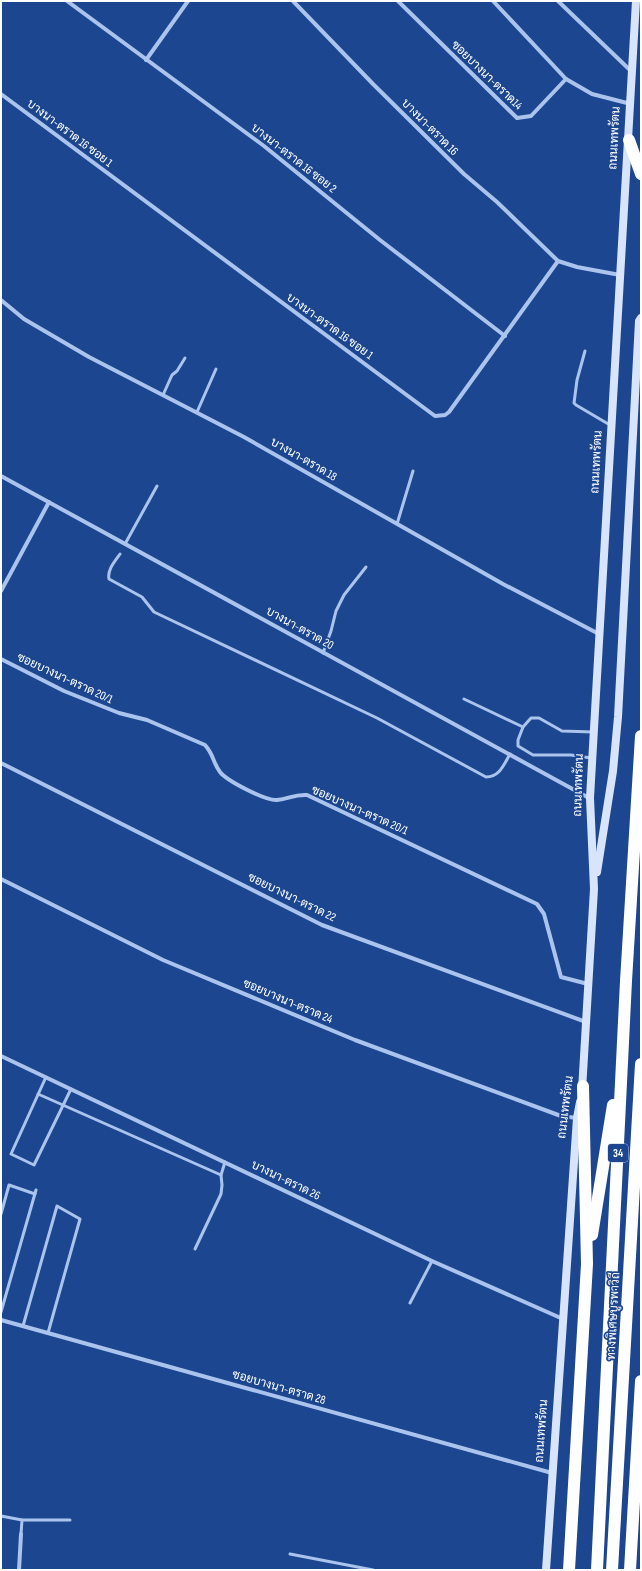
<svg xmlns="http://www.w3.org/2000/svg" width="642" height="1571" font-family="'Sofia Sans Condensed',Sarabun,sans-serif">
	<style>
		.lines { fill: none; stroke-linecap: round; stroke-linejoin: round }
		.lane { stroke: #abc4ee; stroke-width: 3 }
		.street { stroke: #abc4ee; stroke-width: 4 }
		.secondary { stroke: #d8e4fa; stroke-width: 8 }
		.highway { stroke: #fff; stroke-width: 12 }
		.labels { text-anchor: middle; stroke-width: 3.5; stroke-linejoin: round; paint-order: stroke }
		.shield { fill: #1c468f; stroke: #bbc8dd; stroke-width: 1 }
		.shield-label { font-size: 11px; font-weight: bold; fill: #fff }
		.street-label { font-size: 12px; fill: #fff; stroke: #1c468f }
	</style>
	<rect width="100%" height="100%" fill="#1c468f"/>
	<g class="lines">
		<g class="lane">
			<path d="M585,351L577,380L574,403L576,405L610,425"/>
			<path d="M163,395L172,375L177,371L185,358"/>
			<path d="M197,412L216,369"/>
			<path d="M397,524L413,471"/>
			<path d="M125,544L157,486"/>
			<path d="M120,554C115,561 107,570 109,579L142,597L154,612L377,718L486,777C500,777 504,764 510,754"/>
			<path d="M323,653L331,631L336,611L344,595L366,567"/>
			<path d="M464,699L523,727L531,718H539L562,731L593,732"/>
			<path d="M523,727L518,740V746L533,755H571L591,758"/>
			<path d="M46,1077L11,1154L34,1165L71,1089"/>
			<path d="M38,1094L221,1175"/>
			<path d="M1,1214L9,1185L35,1194"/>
			<path d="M195,1249L221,1194L222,1185L221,1175L225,1162"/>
			<path d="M410,1303L432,1261"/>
			<path d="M1,1312L36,1190"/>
			<path d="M23,1326L57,1206L80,1219L48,1333"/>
			<path d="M1,1516L22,1520L21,1534"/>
			<path d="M22,1520H70"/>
			<path d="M290,1554L373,1570"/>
		</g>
		<g class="street">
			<path d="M67,1L264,146L380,240L505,336"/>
			<path d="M293,1L373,84L464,174L497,202L558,261L577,267L620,275"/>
			<path d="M398,1L517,118L531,116L566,79"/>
			<path d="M493,1L566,79L592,94L631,104"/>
			<path d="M558,1L631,71"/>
			<path d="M146,60L188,1"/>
			<path d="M1,94L435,416L445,415L449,412L558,261"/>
			<path d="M1,300L24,319L89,357L244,437L503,584L599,634"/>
			<path d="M1,476L589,798"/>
			<path d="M1,591L49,502"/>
			<path d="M1,659L64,691L119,713L147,720L205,745C214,755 213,763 220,772C227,781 266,801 277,800C289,799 294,794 307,795L537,904L544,914L561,977L588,984"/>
			<path d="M1,763L322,925L586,1022"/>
			<path d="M1,879L163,960L355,1040L561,1116L577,1118"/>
			<path d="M1,1056L432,1261L563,1319"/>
			<path d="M1,1320L552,1473"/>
			<path d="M19,1570L21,1534"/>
		</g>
		<g class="secondary">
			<path d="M597,872L613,771L618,717L639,321L641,318"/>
			<path d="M582,1090L594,889L590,798L636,1"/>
			<path d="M546,1570L577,1118L580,1102"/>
		</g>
		<g class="highway">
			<path d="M629,140L641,174"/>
			<path d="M592,1235L613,1105"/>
			<path d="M569,1570L587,1264L583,1086"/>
			<path d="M597,1570L626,981L641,736"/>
			<path d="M612,1570L641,1064"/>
			<path d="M630,1570L641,1381"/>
		</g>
	</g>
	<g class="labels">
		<rect class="shield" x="608" y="1144" width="20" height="18" rx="3"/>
		<g class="shield-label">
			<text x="618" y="1157">34</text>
		</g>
		<g class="street-label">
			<text transform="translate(487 75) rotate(44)" y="4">ซอยบางนา-ตราด14</text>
			<text transform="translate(430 127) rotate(45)" y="4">บางนา-ตราด 16</text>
			<text transform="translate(70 133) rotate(37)" y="4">บางนา-ตราด 16 ซอย 1</text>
			<text transform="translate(614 138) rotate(-87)" y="4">ถนนเทพรัตน</text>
			<text transform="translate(294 158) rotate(38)" y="4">บางนา-ตราด 16 ซอย 2</text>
			<text transform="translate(330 326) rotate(36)" y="4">บางนา-ตราด 16 ซอย 1</text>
			<text transform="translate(304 459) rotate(30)" y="4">บางนา-ตราด 18</text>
			<text transform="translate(596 462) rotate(-87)" y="4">ถนนเทพรัตน</text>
			<text transform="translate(300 628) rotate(29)" y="4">บางนา-ตราด 20</text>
			<text transform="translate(65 678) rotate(25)" y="4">ซอยบางนา-ตราด 20/1</text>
			<text transform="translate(578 785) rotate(-88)" y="4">ถนนเทพรัตน</text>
			<text transform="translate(360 810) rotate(24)" y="4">ซอยบางนา-ตราด 20/1</text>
			<text transform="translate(292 897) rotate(26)" y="4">ซอยบางนา-ตราด 22</text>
			<text transform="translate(288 1001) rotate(23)" y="4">ซอยบางนา-ตราด 24</text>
			<text transform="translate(565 1107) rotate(-83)" y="4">ถนนเทพรัตน</text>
			<text transform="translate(286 1180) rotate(26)" y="4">บางนา-ตราด 26</text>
			<text transform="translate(613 1316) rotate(-87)" y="4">ทางพิเศษบูรพาวิถี</text>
			<text transform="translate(279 1387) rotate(16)" y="4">ซอยบางนา-ตราด 28</text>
			<text transform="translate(541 1431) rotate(-86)" y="4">ถนนเทพรัตน</text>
		</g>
	</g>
	<rect width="642" height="1571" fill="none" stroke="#ffffff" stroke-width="4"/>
</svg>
